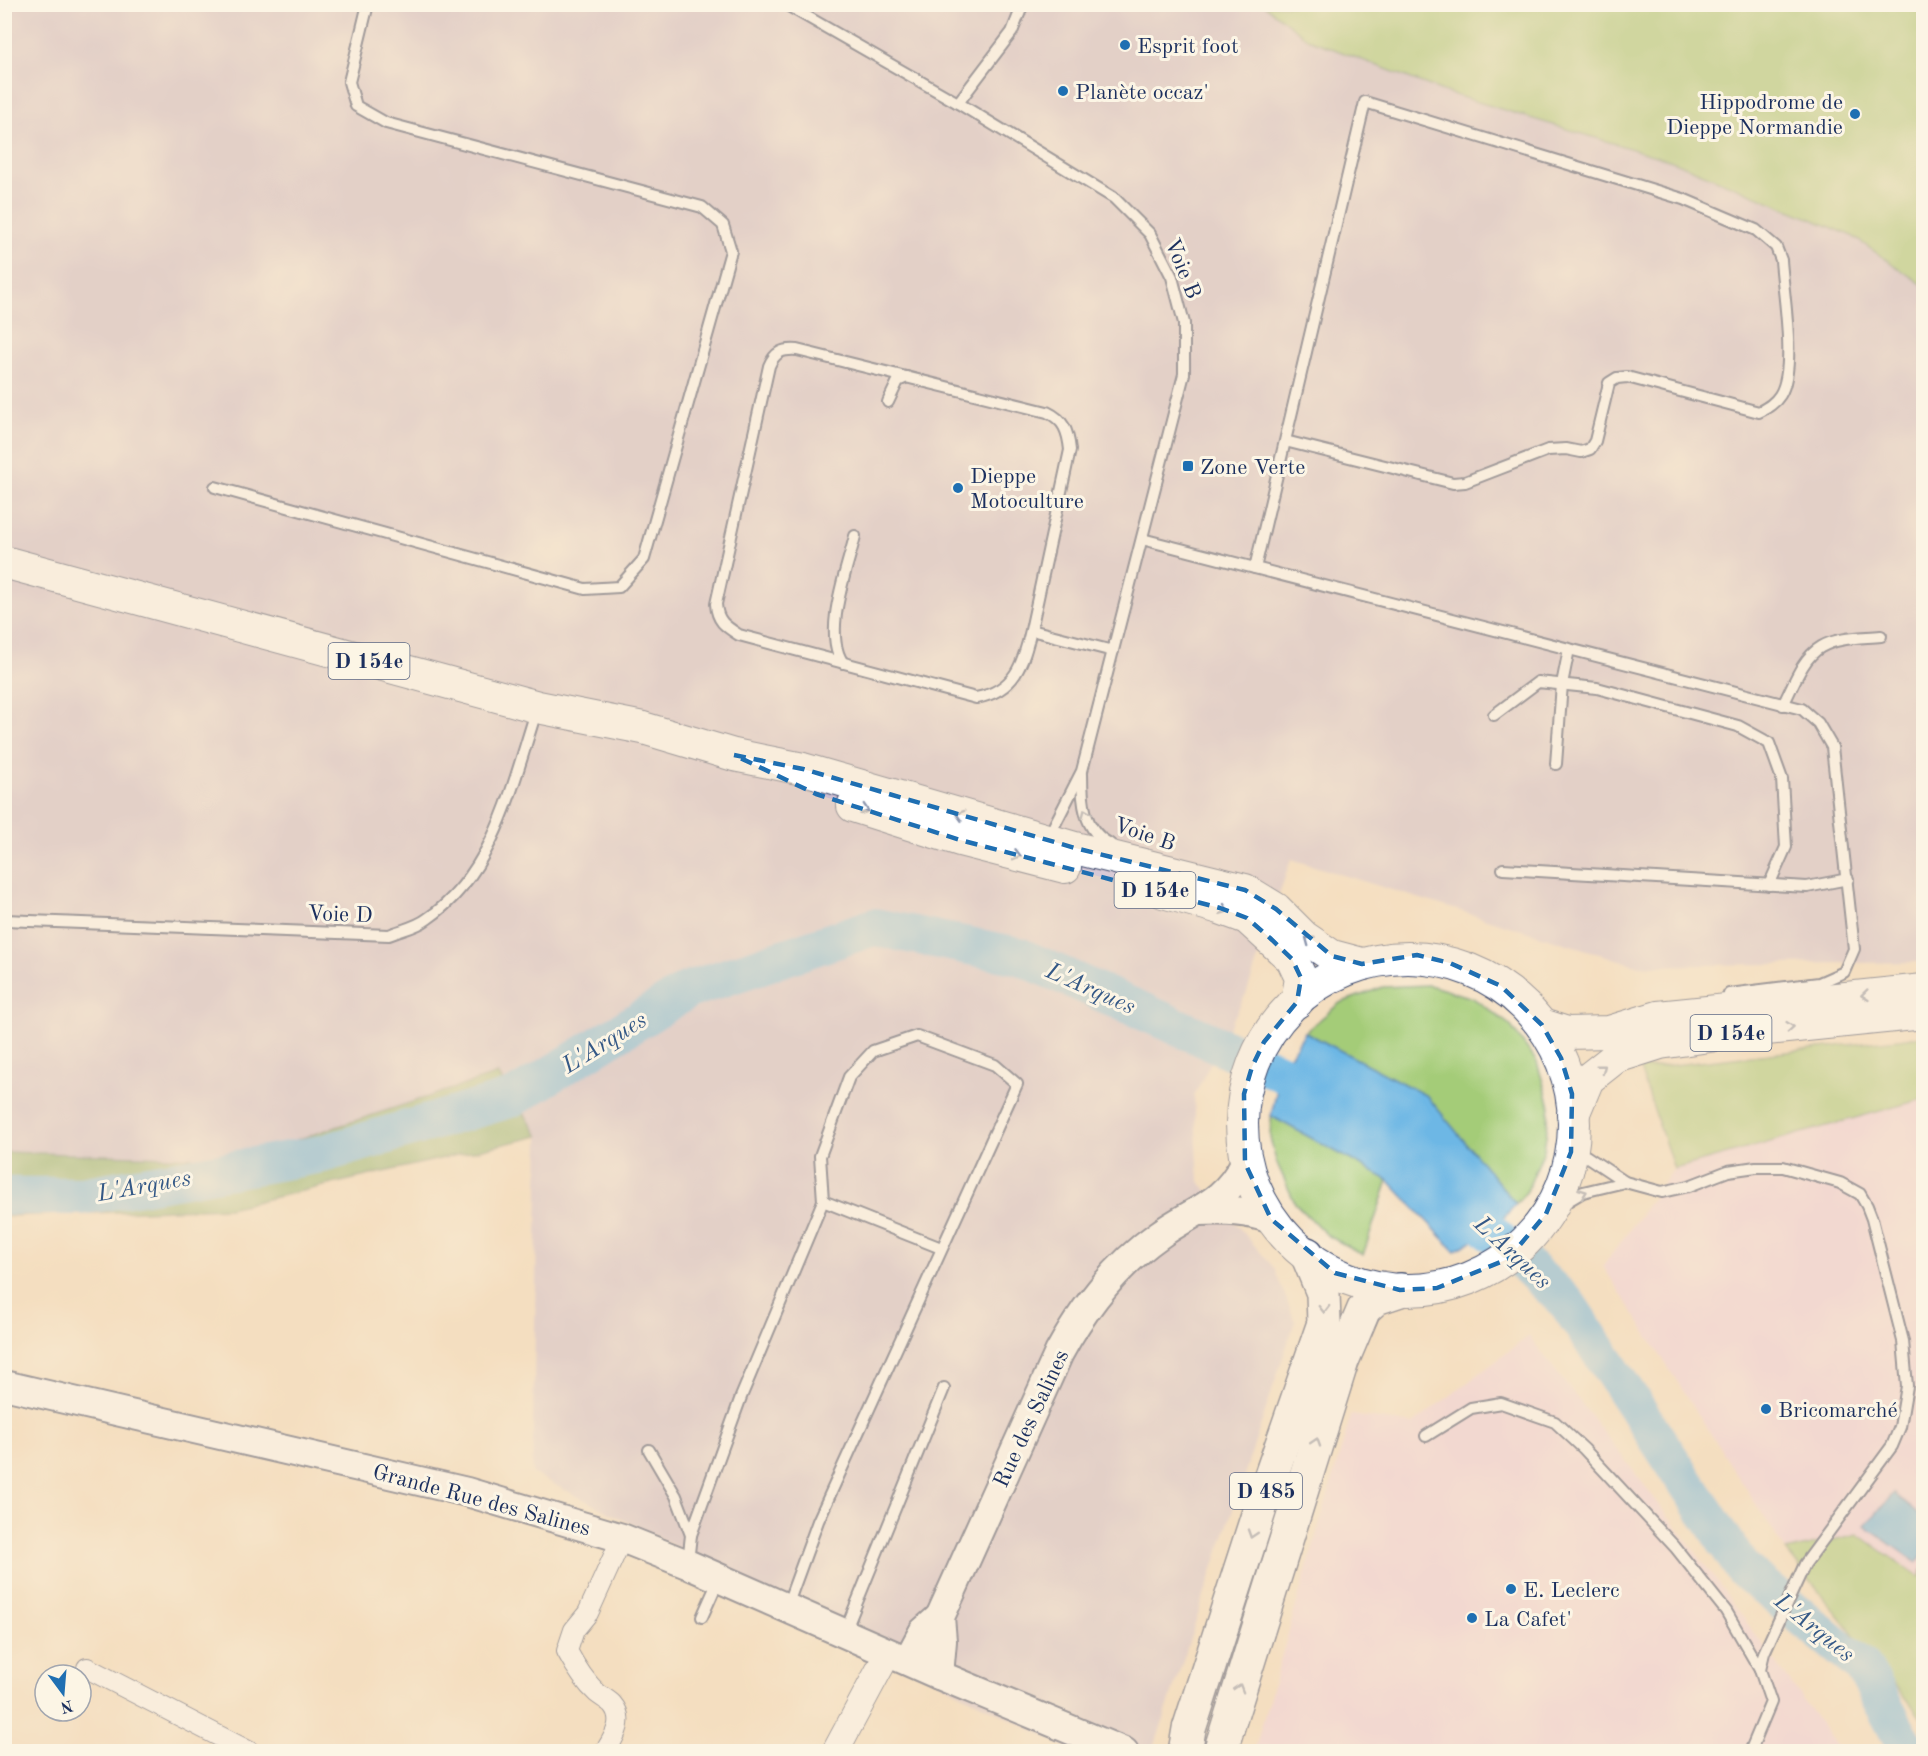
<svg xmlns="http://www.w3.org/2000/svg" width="1928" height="1756" font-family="'Old Standard TT',serif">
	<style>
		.built { fill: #f0d0e4 }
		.industrial { fill: #cebed1 }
		.green { fill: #a4cc78; stroke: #607e6b; stroke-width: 1.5 }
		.forest { fill: #83b068; stroke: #4f7063; stroke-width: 1.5 }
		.water { fill: #6db7e5; stroke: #4473a2; stroke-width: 1.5 }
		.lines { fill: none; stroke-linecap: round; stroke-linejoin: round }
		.river { stroke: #6db7e5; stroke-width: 38 }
		.service-casing { stroke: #3c496d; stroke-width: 14 }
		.minor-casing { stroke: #3c496d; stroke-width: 22 }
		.tertiary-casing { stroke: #3c496d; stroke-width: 28 }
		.secondary-casing { stroke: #3c496d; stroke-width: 32 }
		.primary-casing { stroke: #3c496d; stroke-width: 34 }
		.trunk-casing { stroke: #3c496d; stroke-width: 36 }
		.service { stroke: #fff; stroke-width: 10 }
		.minor { stroke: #fff; stroke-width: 20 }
		.tertiary { stroke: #fff; stroke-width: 26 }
		.secondary { stroke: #fff; stroke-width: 28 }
		.primary { stroke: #fff; stroke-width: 32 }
		.trunk { stroke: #fff; stroke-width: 33 }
		.oneway { stroke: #8d97ae }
		.marked { fill: none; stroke: #1f6fb2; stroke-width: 4.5; stroke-dasharray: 12 8; stroke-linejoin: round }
		.poi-dot { fill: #1f6fb2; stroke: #fcf5e5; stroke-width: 2 }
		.labels { text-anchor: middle; stroke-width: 6; stroke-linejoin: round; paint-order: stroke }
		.shield { fill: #fcf5e5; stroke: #5e6a86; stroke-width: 1.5 }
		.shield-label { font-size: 21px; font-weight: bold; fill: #1b2f5e }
		.poi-label { font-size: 22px; fill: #1b2f5e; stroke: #fcf5e5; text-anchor: start }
		.street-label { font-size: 22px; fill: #1b2f5e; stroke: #fcf5e5 }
		.water-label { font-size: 24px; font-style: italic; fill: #345886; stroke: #fcf5e5 }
	</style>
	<rect width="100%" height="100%" fill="#fcf5e5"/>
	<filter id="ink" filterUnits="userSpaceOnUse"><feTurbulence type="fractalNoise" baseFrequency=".0167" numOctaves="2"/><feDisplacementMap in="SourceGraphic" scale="12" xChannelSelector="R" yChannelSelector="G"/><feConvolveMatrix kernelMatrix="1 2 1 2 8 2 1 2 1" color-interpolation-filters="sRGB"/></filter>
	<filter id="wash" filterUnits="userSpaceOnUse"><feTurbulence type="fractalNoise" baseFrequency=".008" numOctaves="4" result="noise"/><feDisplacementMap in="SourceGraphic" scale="24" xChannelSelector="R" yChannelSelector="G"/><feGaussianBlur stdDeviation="1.35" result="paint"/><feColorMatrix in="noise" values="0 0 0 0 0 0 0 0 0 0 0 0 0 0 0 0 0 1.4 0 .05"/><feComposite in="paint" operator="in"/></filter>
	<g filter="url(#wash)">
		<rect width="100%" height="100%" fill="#f4dec0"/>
		<g class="built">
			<path d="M1923,1099L1924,1569L1920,1577L1858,1534L1786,1551L1603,1266L1674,1169Z"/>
			<path d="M1529,1336L1689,1543L1840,1751L1254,1752L1351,1415L1413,1424Z"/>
		</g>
		<path class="industrial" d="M5,5H1264L1308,39L1448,93L1675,162L1852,236L1923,285V962L1639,966L1291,859L1247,992L1194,1096L1199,1181L1274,1268L1295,1321L1153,1751H1073L532,1473L539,1136L498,1074L238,1159L5,1152Z"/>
		<g class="green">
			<path d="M1264,5H1923V285L1852,236L1675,162L1448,93L1308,39Z"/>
			<path d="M1429,985L1473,998L1510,1025L1537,1062L1550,1106L1544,1150L1527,1191L1516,1204L1427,1096L1305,1032L1340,1003L1383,987Z"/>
			<path d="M1923,1036V1099L1674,1169L1640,1069Z"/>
			<path d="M1271,1116L1388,1180L1363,1255L1327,1235L1295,1203L1276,1161L1270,1138Z"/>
			<path d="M1858,1534L1919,1577L1923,1569V1720L1786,1551Z"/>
		</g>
		<path class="forest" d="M498,1074L539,1136L229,1208L5,1216V1152L238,1159Z"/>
		<g class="water">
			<path d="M1305,1032L1427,1096L1516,1204L1494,1228L1455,1251L1388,1180L1271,1116L1281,1071Z"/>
			<path d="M1894,1493L1923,1518V1555L1917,1563L1865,1526Z"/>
		</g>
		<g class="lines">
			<g class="river">
				<path d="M4,1196H82L322,1154L513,1098L688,990L874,927L1019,956L1328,1094"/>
				<path d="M1452,1196L1567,1303L1744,1570L1863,1667L1909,1752"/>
			</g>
		</g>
	</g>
	<g filter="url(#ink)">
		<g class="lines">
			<defs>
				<g id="service">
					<path d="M785,4L958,103L1114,198L1150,234L1172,277L1184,323V374L1082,771L1052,830L1044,834"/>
					<path d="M958,103L1012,32L1023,4"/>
					<path d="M888,402L898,381L907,377"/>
					<path d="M215,487L585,589L619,587L644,559L731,251L723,225L702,207L386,123L356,106L349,82L368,4"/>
					<path d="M1142,539L1802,709L1818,723L1832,747L1854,949L1844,972L1819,983L1729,994"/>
					<path d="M1255,568L1365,102L1683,199L1756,230L1776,247L1781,260C1783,292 1797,368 1780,395C1775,403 1768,407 1759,412L1627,377L1617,378L1609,383L1595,441L1590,449L1581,452L1566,449L1548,450L1465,482L1453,483L1285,441"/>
					<path d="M1031,630C1023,664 1015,691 976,698L739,635C725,626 717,621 716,604L769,366C775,352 782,349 797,350L1047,412C1064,420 1068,431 1070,450L1031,630L1113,651"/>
					<path d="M843,663C822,633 847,570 855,536"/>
					<path d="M1783,705C1793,686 1802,658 1821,647C1837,637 1862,638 1881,636"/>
					<path d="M1494,715L1538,682L1597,688L1738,726L1769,743L1782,779L1786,847L1769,885"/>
					<path d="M1556,764L1562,684L1569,649"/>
					<path d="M1082,774C1082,801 1083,830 1110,844"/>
					<path d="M1503,869L1807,887L1848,879"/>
					<path d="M4,920L389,935C401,930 417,927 427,919C495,873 513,782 537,709"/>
					<path d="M1571,1152L1586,1156L1625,1182L1662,1192L1689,1186L1728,1171L1756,1167H1783L1840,1183L1860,1194L1867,1206L1872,1219L1903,1341L1907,1386L1900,1427L1892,1446L1805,1564L1764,1653L1760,1670L1771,1702L1750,1752"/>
					<path d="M823,1201L941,1248"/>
					<path d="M1546,1214L1583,1192L1625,1182"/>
					<path d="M1426,1436L1471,1408L1501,1403L1555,1422L1584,1449L1675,1547L1726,1611L1760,1670"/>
					<path d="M649,1450L676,1496L691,1535"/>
					<path d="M688,1562L691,1535L741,1397L823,1201L820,1156L849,1077L873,1051L917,1036L995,1065L1017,1084L818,1521L787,1606"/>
					<path d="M702,1617L719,1579"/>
					<path d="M844,1634L944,1388"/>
				</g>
				<g id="minor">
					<path d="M87,1668L250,1752"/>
					<path d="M605,1752C614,1737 626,1720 612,1704C608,1700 602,1697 597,1693C584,1681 575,1666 567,1651L574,1630L588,1613L622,1538"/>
				</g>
				<path id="tertiary" d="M835,1752L888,1653"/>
				<g id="secondary">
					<path d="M1200,1211C1225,1210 1247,1210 1271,1219"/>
					<path d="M4,1385L467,1492L622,1538L687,1564L939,1675L1124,1752"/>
					<path d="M908,1660L923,1632L940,1617"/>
					<path d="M939,1675L942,1641L940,1617L1059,1353C1084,1307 1115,1266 1159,1235C1195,1209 1223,1206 1245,1163"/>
				</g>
				<g id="primary">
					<path d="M4,562L538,707L643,728L734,755L803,769L1075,848L1245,890L1276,909L1304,937L1332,956L1362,964"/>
					<path d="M853,806L960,840L1065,867"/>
					<path d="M1163,892L1220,908L1247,918L1292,959L1301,978L1297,1002"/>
					<circle cx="1408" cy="1124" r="166"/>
					<path d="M1542,1025L1567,1033L1609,1032L1658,1017L1924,990"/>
					<path d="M1573,1115L1588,1079L1616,1057L1660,1043L1738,1032L1924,1013"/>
				</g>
				<g id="trunk">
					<path d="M1185,1752L1189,1729L1266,1490L1324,1323L1323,1293L1307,1254"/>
					<path d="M1220,1752L1342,1361L1364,1309L1376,1298L1400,1290"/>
				</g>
			</defs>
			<use href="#service" class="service-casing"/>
			<use href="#minor" class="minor-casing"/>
			<use href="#tertiary" class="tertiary-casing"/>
			<use href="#secondary" class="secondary-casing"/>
			<use href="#primary" class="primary-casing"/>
			<use href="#trunk" class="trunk-casing"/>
			<use href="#service" class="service"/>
			<use href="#minor" class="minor"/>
			<use href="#tertiary" class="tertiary"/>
			<use href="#secondary" class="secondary"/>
			<use href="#primary" class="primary"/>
			<use href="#trunk" class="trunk"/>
		</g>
		<defs><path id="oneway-chevron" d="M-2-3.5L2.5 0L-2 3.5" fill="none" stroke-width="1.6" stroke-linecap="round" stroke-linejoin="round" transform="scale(1.5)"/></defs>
		<g class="oneway">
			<use href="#oneway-chevron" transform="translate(865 810) rotate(18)"/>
			<use href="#oneway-chevron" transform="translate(1086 813) rotate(-113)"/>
			<use href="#oneway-chevron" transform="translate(960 815) rotate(-164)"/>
			<use href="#oneway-chevron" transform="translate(1017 855) rotate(15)"/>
			<use href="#oneway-chevron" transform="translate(1225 910) rotate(20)"/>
			<use href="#oneway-chevron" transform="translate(1309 940) rotate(-143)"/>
			<use href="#oneway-chevron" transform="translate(1865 995) rotate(174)"/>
			<use href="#oneway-chevron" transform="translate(1790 1027) rotate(-5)"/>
			<use href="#oneway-chevron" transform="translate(1602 1068) rotate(-38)"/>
			<use href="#oneway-chevron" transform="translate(1583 1193) rotate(-20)"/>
			<use href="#oneway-chevron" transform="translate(1324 1309) rotate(89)"/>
			<use href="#oneway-chevron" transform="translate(1316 1442) rotate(-72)"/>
			<use href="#oneway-chevron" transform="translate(1252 1534) rotate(108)"/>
			<use href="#oneway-chevron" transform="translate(1239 1688) rotate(-73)"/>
		</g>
	</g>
	<path d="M0 0H1928V1756H0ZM734,755L803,769L1075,848L1245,890L1276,909L1332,956L1362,964L1417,955L1450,963L1501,986L1542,1025L1561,1058L1572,1094L1571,1152L1546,1214L1508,1259L1437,1288L1400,1290L1335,1273L1271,1219L1245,1163L1244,1094L1252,1067L1264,1042L1297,1002L1301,978L1292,959L1270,938L1247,918L1220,908L960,840L816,794Z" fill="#f4dec0" fill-opacity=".55" fill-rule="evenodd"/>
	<path class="marked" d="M734,755L803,769L1075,848L1245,890L1276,909L1332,956L1362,964L1417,955L1450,963L1501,986L1542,1025L1561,1058L1572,1094L1571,1152L1546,1214L1508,1259L1437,1288L1400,1290L1335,1273L1271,1219L1245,1163L1244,1094L1252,1067L1264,1042L1297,1002L1301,978L1292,959L1270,938L1247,918L1220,908L960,840L816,794Z"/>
	<g class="poi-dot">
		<circle cx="1125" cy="45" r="6"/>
		<circle cx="1063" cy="91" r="6"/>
		<circle cx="1855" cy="114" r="6"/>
		<rect x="1182" y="460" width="12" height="12" rx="3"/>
		<circle cx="958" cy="488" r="6"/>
		<circle cx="1766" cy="1409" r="6"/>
		<circle cx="1511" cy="1589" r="6"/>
		<circle cx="1472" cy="1618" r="6"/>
	</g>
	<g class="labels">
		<g class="shield">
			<rect x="328.5" y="643" width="81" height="36" rx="4.5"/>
			<rect x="1114.5" y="872" width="81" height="36" rx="4.5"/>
			<rect x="1690.5" y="1015" width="81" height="36" rx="4.5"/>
			<rect x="1230" y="1473" width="72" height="36" rx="4.5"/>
		</g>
		<g class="shield-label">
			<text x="369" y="668">D 154e</text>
			<text x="1155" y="897">D 154e</text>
			<text x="1731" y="1040">D 154e</text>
			<text x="1266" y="1498">D 485</text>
		</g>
		<g class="poi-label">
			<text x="1137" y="53">Esprit foot</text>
			<text x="1075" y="99">Planète occaz'</text>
			<text x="1843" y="109" text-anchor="end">Hippodrome de<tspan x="1843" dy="25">Dieppe Normandie</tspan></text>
			<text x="1200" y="474">Zone Verte</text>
			<text x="970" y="483">Dieppe<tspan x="970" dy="25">Motoculture</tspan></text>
			<text x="1778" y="1417">Bricomarché</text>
			<text x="1523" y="1597">E. Leclerc</text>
			<text x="1484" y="1626">La Cafet'</text>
		</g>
		<g class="street-label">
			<text transform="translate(1184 268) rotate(68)" y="8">Voie B</text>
			<text transform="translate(1145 833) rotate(19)" y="8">Voie B</text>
			<text transform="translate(340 913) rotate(2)" y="8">Voie D</text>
			<text transform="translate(1030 1418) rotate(-65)" y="8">Rue des Salines</text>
			<text transform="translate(482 1499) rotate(15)" y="8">Grande Rue des Salines</text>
		</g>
		<g class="water-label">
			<text transform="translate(1091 988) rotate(24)" y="8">L'Arques</text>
			<text transform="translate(604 1042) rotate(-32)" y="8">L'Arques</text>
			<text transform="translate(144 1185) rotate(-10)" y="8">L'Arques</text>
			<text transform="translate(1513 1252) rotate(43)" y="8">L'Arques</text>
			<text transform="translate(1815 1627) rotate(39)" y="8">L'Arques</text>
		</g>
	</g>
	<rect width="1928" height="1756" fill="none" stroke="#fcf5e5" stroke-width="24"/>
	<g transform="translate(63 1693) rotate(164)"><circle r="28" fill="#fcf5e5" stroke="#a2a6af" stroke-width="1.5"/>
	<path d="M0-4.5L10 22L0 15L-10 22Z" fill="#1f6fb2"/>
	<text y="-9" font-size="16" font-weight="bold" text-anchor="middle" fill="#1b2f5e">N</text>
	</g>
</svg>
